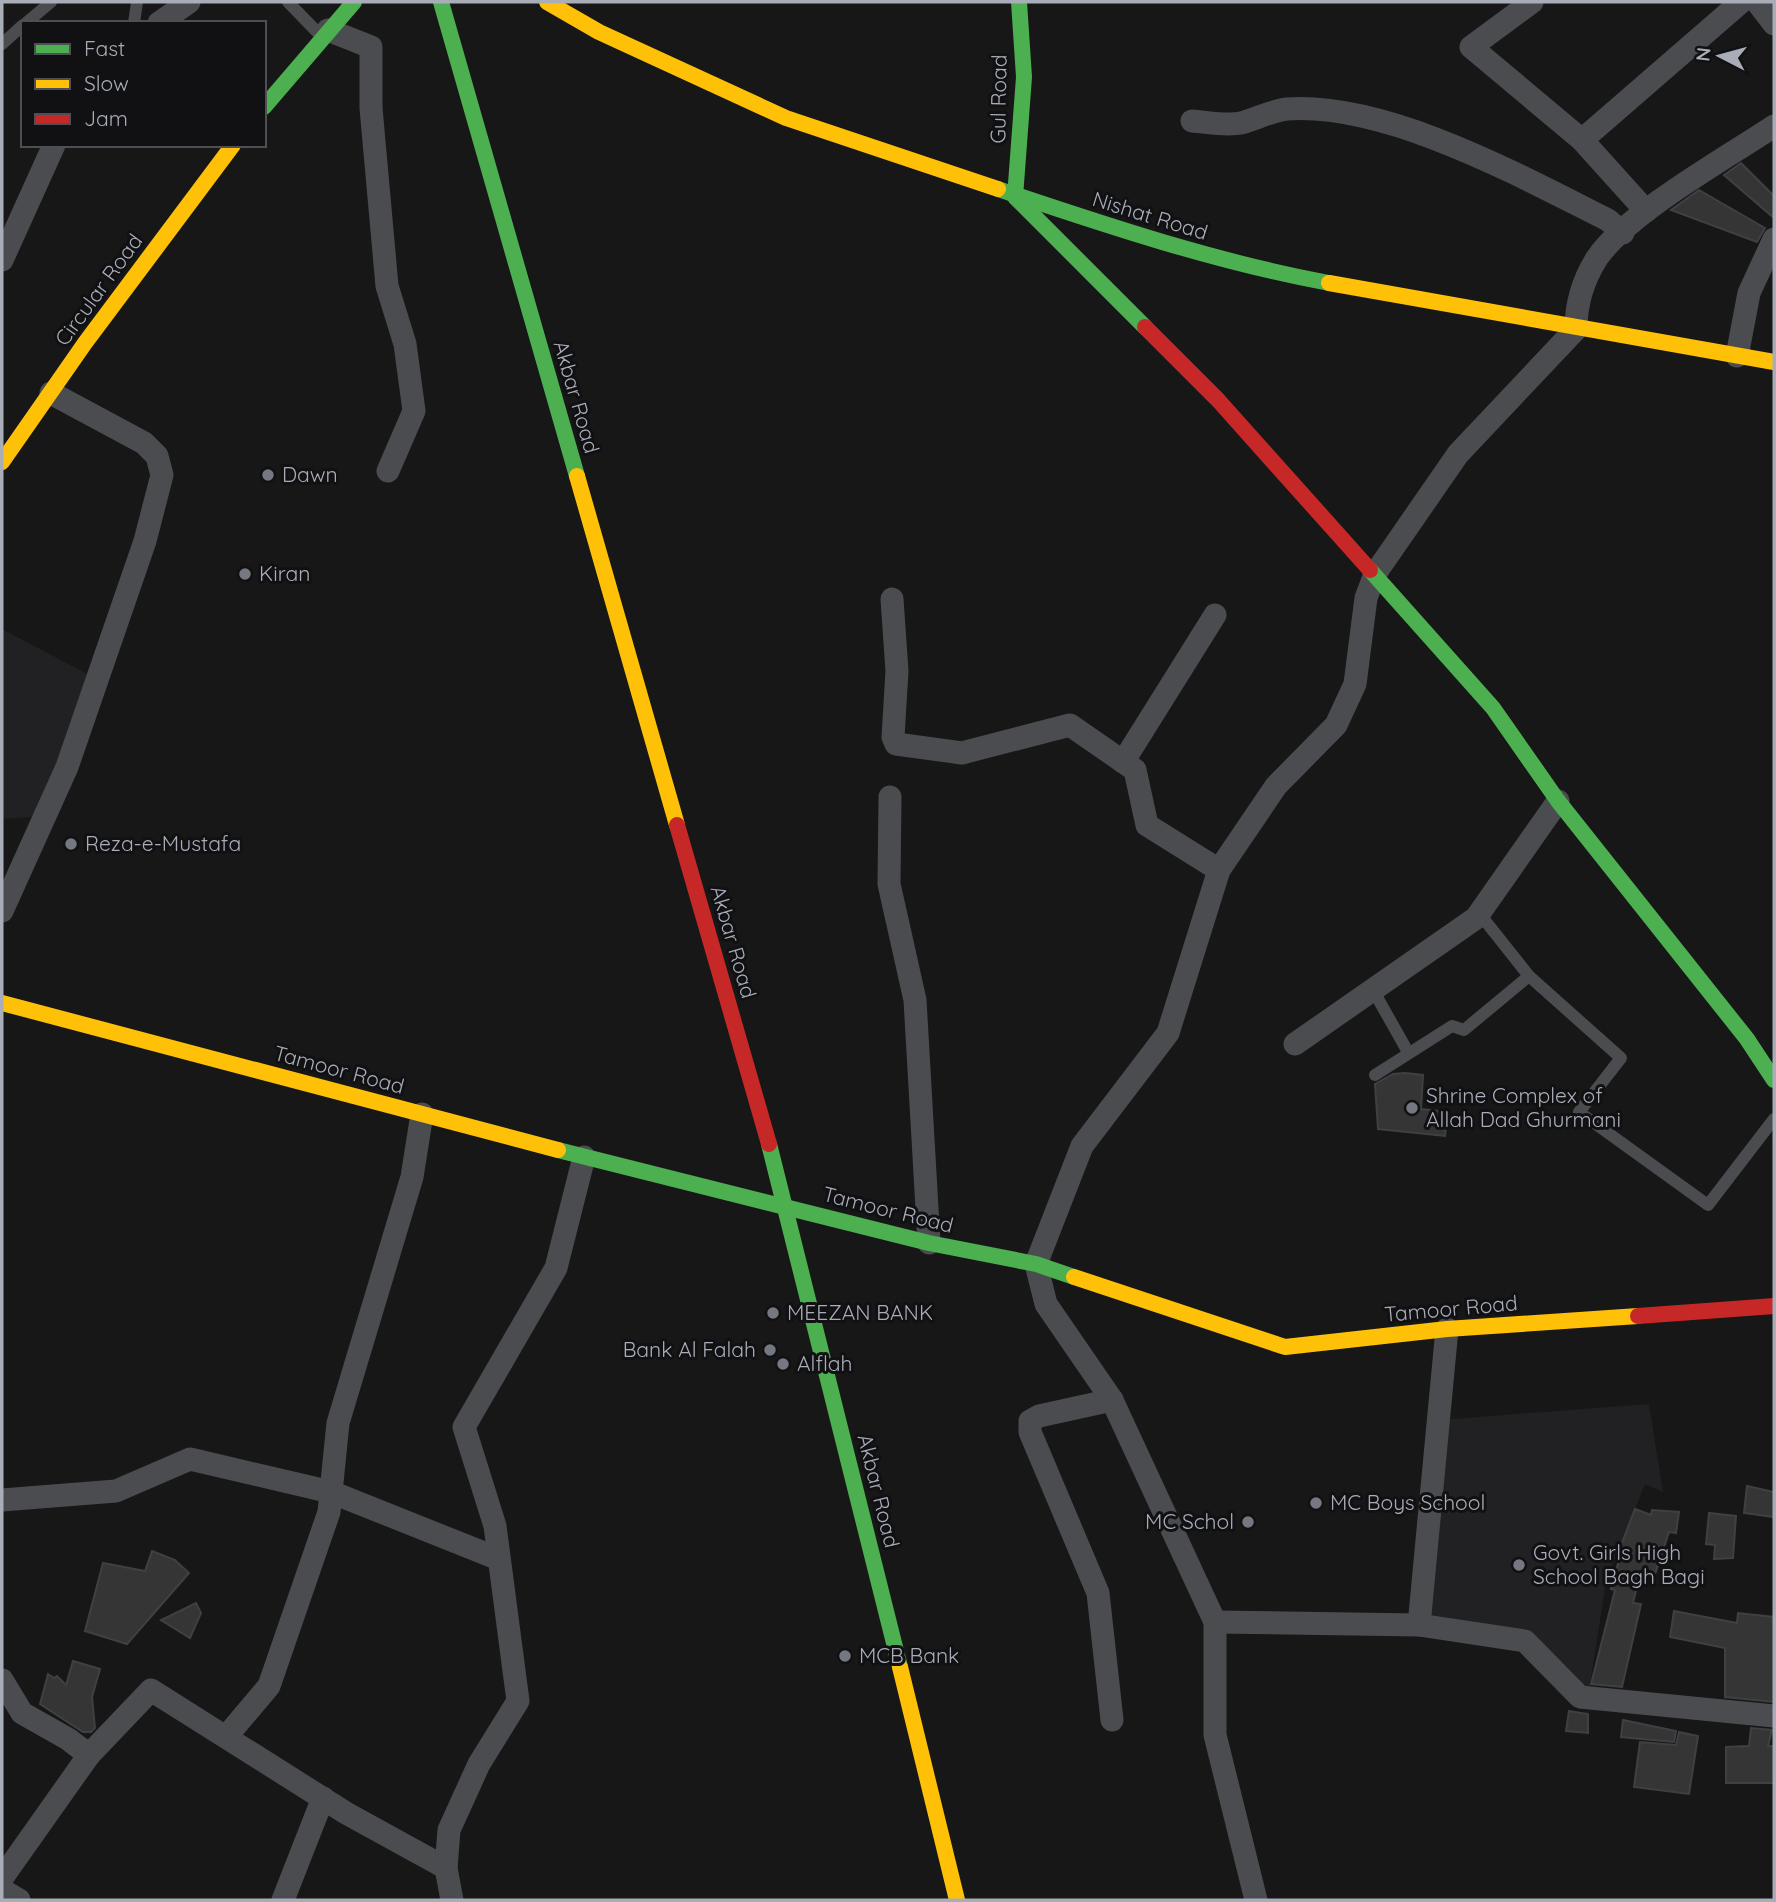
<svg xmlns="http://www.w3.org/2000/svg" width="1776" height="1902" font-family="Quicksand,sans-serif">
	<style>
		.built { fill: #212123 }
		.building { fill: #353536; stroke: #3f4043; stroke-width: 2 }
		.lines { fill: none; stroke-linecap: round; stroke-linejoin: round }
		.lane { stroke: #4b4c50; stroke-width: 12 }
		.street { stroke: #4b4c50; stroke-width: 23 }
		.fast { stroke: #4caf50; stroke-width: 16 }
		.slow { stroke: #ffc107; stroke-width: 16 }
		.jam { stroke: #c62828; stroke-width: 16 }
		.poi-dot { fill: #757880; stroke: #111113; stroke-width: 2.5 }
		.labels { text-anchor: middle; stroke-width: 6; stroke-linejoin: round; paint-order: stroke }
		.street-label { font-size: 21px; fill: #a8adb8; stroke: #111113 }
		.poi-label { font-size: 21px; fill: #a8adb8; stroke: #111113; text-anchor: start }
	</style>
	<rect width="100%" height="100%" fill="#171717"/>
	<g class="built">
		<path d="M2,629L97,679L45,816L2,819Z"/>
		<path d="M1649,1404L1663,1492L1645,1484L1606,1581L1588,1698L1525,1641L1419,1625L1439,1420Z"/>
	</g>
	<g class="building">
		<path d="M1741,163L1774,196V218L1724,175Z"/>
		<path d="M1699,190L1765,228L1757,242L1671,210Z"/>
		<path d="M1405,1073L1423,1075L1421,1109L1448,1112L1445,1136L1378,1129L1375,1084L1393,1074Z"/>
		<path d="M1747,1486L1774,1492V1517L1744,1513Z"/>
		<path d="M1635,1509L1651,1515L1652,1510L1679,1512L1676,1533L1669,1532L1655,1574H1640L1633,1603L1641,1604L1622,1687L1591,1684L1615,1590L1611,1589L1622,1549L1620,1548Z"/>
		<path d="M1709,1513L1736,1516L1733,1558L1714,1559L1715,1545L1706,1544Z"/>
		<path d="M152,1551L175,1560L189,1573L127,1644L85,1631L103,1563L145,1571Z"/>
		<path d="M196,1603L201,1613L190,1638L161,1620Z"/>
		<path d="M1674,1611L1737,1623L1738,1613L1774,1617V1702L1725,1697V1648L1670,1637Z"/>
		<path d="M73,1661L100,1669L92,1697L95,1728L91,1732H83L40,1704L48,1674L54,1678L57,1676L66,1685Z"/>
		<path d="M1569,1711L1588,1714V1733L1566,1731Z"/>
		<path d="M1623,1720L1676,1731L1674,1742L1621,1737Z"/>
		<path d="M1751,1728L1772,1730L1768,1746H1774V1783H1726V1747L1749,1746Z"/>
		<path d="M1679,1732L1698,1736L1689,1794L1634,1787L1640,1742L1676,1745Z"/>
	</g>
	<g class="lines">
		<g class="lane">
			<path d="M288,2L321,36"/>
			<path d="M26,23L51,2"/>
			<path d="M134,23L137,2"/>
			<path d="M2,44L23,25"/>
			<path d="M1479,913L1529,976L1621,1058L1579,1112L1708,1205L1774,1119"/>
			<path d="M1373,990L1408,1052"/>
			<path d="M1375,1075L1452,1026L1464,1030L1529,976"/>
		</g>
		<g class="street">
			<path d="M1532,2L1471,47L1582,140L1646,211"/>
			<path d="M1757,2L1774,24"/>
			<path d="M159,23L189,2"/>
			<path d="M328,30L371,47V108L387,286L405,344L414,411L388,471"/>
			<path d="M1192,121C1207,122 1226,126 1241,123C1256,119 1271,111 1287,109C1387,102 1520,176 1608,220L1623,233"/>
			<path d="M1582,140L1741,2"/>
			<path d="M2,260L54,145"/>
			<path d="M1737,356L1749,293L1774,239"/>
			<path d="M892,599L897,671L893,737L896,744L962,753L1070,725L1135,770L1147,825L1219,870"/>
			<path d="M1123,762L1215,615"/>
			<path d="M890,797L889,884L915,1000L929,1243"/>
			<path d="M2,911L67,767L145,541L162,475L157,456L144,443L51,393"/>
			<path d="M1295,1044L1476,918L1558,801"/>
			<path d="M2,1500L116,1491L190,1459L331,1492L499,1559"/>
			<path d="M1215,1622L1419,1625L1525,1641L1580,1697L1774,1716"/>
			<path d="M1419,1625L1447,1329"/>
			<path d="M2,1680L22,1713L68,1739L89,1755L151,1690L346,1813L446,1868"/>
			<path d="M1112,1720L1098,1593L1030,1432V1421L1039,1416L1112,1400"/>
			<path d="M226,1737L269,1686L329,1512L338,1423L412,1177L422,1114"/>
			<path d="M2,1878L89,1755"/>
			<path d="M2,1890L19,1900"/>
			<path d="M283,1900L323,1798"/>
			<path d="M452,1900L446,1868L449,1830L479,1764L518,1701L495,1526L464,1427L556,1268L584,1157"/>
			<path d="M1256,1900L1215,1735V1622L1112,1400L1046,1304L1036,1264L1082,1146L1168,1033L1219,870L1276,786L1336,725L1355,684L1366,598L1375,574L1458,454L1576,329C1576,304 1583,280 1597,258C1629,212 1726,158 1774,126"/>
		</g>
		<g class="fast">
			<path d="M441,2L577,476"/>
			<path d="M1019,2L1024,77L1015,197L1145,327"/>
			<path d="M264,107L354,2"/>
			<path d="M998,189C1108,226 1216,262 1329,283"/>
			<path d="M1370,570L1493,708L1558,801L1747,1039L1774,1080"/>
			<path d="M769,1144L900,1667"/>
			<path d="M558,1150L929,1243L1036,1264L1074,1277"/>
		</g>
		<g class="slow">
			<path d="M547,2L599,32L786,118L998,189"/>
			<path d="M1329,283L1774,362"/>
			<path d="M2,462L85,343L233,145"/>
			<path d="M577,476L677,825"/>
			<path d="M2,1003L558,1150"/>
			<path d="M1074,1277L1285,1347L1447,1329L1638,1316"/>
			<path d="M900,1667L957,1900"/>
		</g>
		<g class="jam">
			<path d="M1145,327L1218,400L1370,570"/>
			<path d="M677,825L769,1144"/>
			<path d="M1638,1316L1774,1306"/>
		</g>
	</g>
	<g class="poi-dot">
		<circle cx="268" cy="475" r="7"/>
		<circle cx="245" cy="574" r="7"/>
		<circle cx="71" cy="844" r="7"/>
		<circle cx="1412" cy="1108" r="7"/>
		<circle cx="773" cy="1313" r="7"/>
		<circle cx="770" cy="1350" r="7"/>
		<circle cx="783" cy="1364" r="7"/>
		<circle cx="1316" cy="1503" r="7"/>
		<circle cx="1248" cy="1522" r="7"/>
		<circle cx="1519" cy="1565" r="7"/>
		<circle cx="845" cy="1656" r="7"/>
	</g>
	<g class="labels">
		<g class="street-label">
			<text transform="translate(999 99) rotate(-89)" y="7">Gul Road</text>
			<text transform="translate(1150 216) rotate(17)" y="7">Nishat Road</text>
			<text transform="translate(99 290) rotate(-54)" y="7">Circular Road</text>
			<text transform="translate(576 397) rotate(74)" y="7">Akbar Road</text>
			<text transform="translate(733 942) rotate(74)" y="7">Akbar Road</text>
			<text transform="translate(339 1070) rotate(15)" y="7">Tamoor Road</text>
			<text transform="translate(888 1210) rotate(14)" y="7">Tamoor Road</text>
			<text transform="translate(1451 1309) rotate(-5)" y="7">Tamoor Road</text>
			<text transform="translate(878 1491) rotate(76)" y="7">Akbar Road</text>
		</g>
		<g class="poi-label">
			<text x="282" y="482">Dawn</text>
			<text x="259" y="581">Kiran</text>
			<text x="85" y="851">Reza-e-Mustafa</text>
			<text x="1426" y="1103">Shrine Complex of<tspan x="1426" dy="24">Allah Dad Ghurmani</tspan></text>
			<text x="787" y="1320">MEEZAN BANK</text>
			<text x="756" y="1357" text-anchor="end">Bank Al Falah</text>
			<text x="797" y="1371">Alflah</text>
			<text x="1330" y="1510">MC Boys School</text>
			<text x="1234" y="1529" text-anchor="end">MC Schol</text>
			<text x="1533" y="1560">Govt. Girls High<tspan x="1533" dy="24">School Bagh Bagi</tspan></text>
			<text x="859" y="1663">MCB Bank</text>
		</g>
	</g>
	<rect width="1776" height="1902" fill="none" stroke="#a8adb8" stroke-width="7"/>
	<rect x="21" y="21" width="245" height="126" fill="#111113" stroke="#4d4f55" stroke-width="2"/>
	<rect x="35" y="44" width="35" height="10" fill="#4caf50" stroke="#4d4f55" stroke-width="2"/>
	<text x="84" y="56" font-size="21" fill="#a8adb8">Fast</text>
	<rect x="35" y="79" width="35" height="10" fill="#ffc107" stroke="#4d4f55" stroke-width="2"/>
	<text x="84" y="91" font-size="21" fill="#a8adb8">Slow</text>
	<rect x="35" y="114" width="35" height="10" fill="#c62828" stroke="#4d4f55" stroke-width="2"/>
	<text x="84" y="126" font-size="21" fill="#a8adb8">Jam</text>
	<g transform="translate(1720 56) rotate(276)" stroke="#111113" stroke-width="5" paint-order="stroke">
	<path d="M0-5L12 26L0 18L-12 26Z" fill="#a8adb8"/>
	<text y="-10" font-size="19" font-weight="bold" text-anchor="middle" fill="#a8adb8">N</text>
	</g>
</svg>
